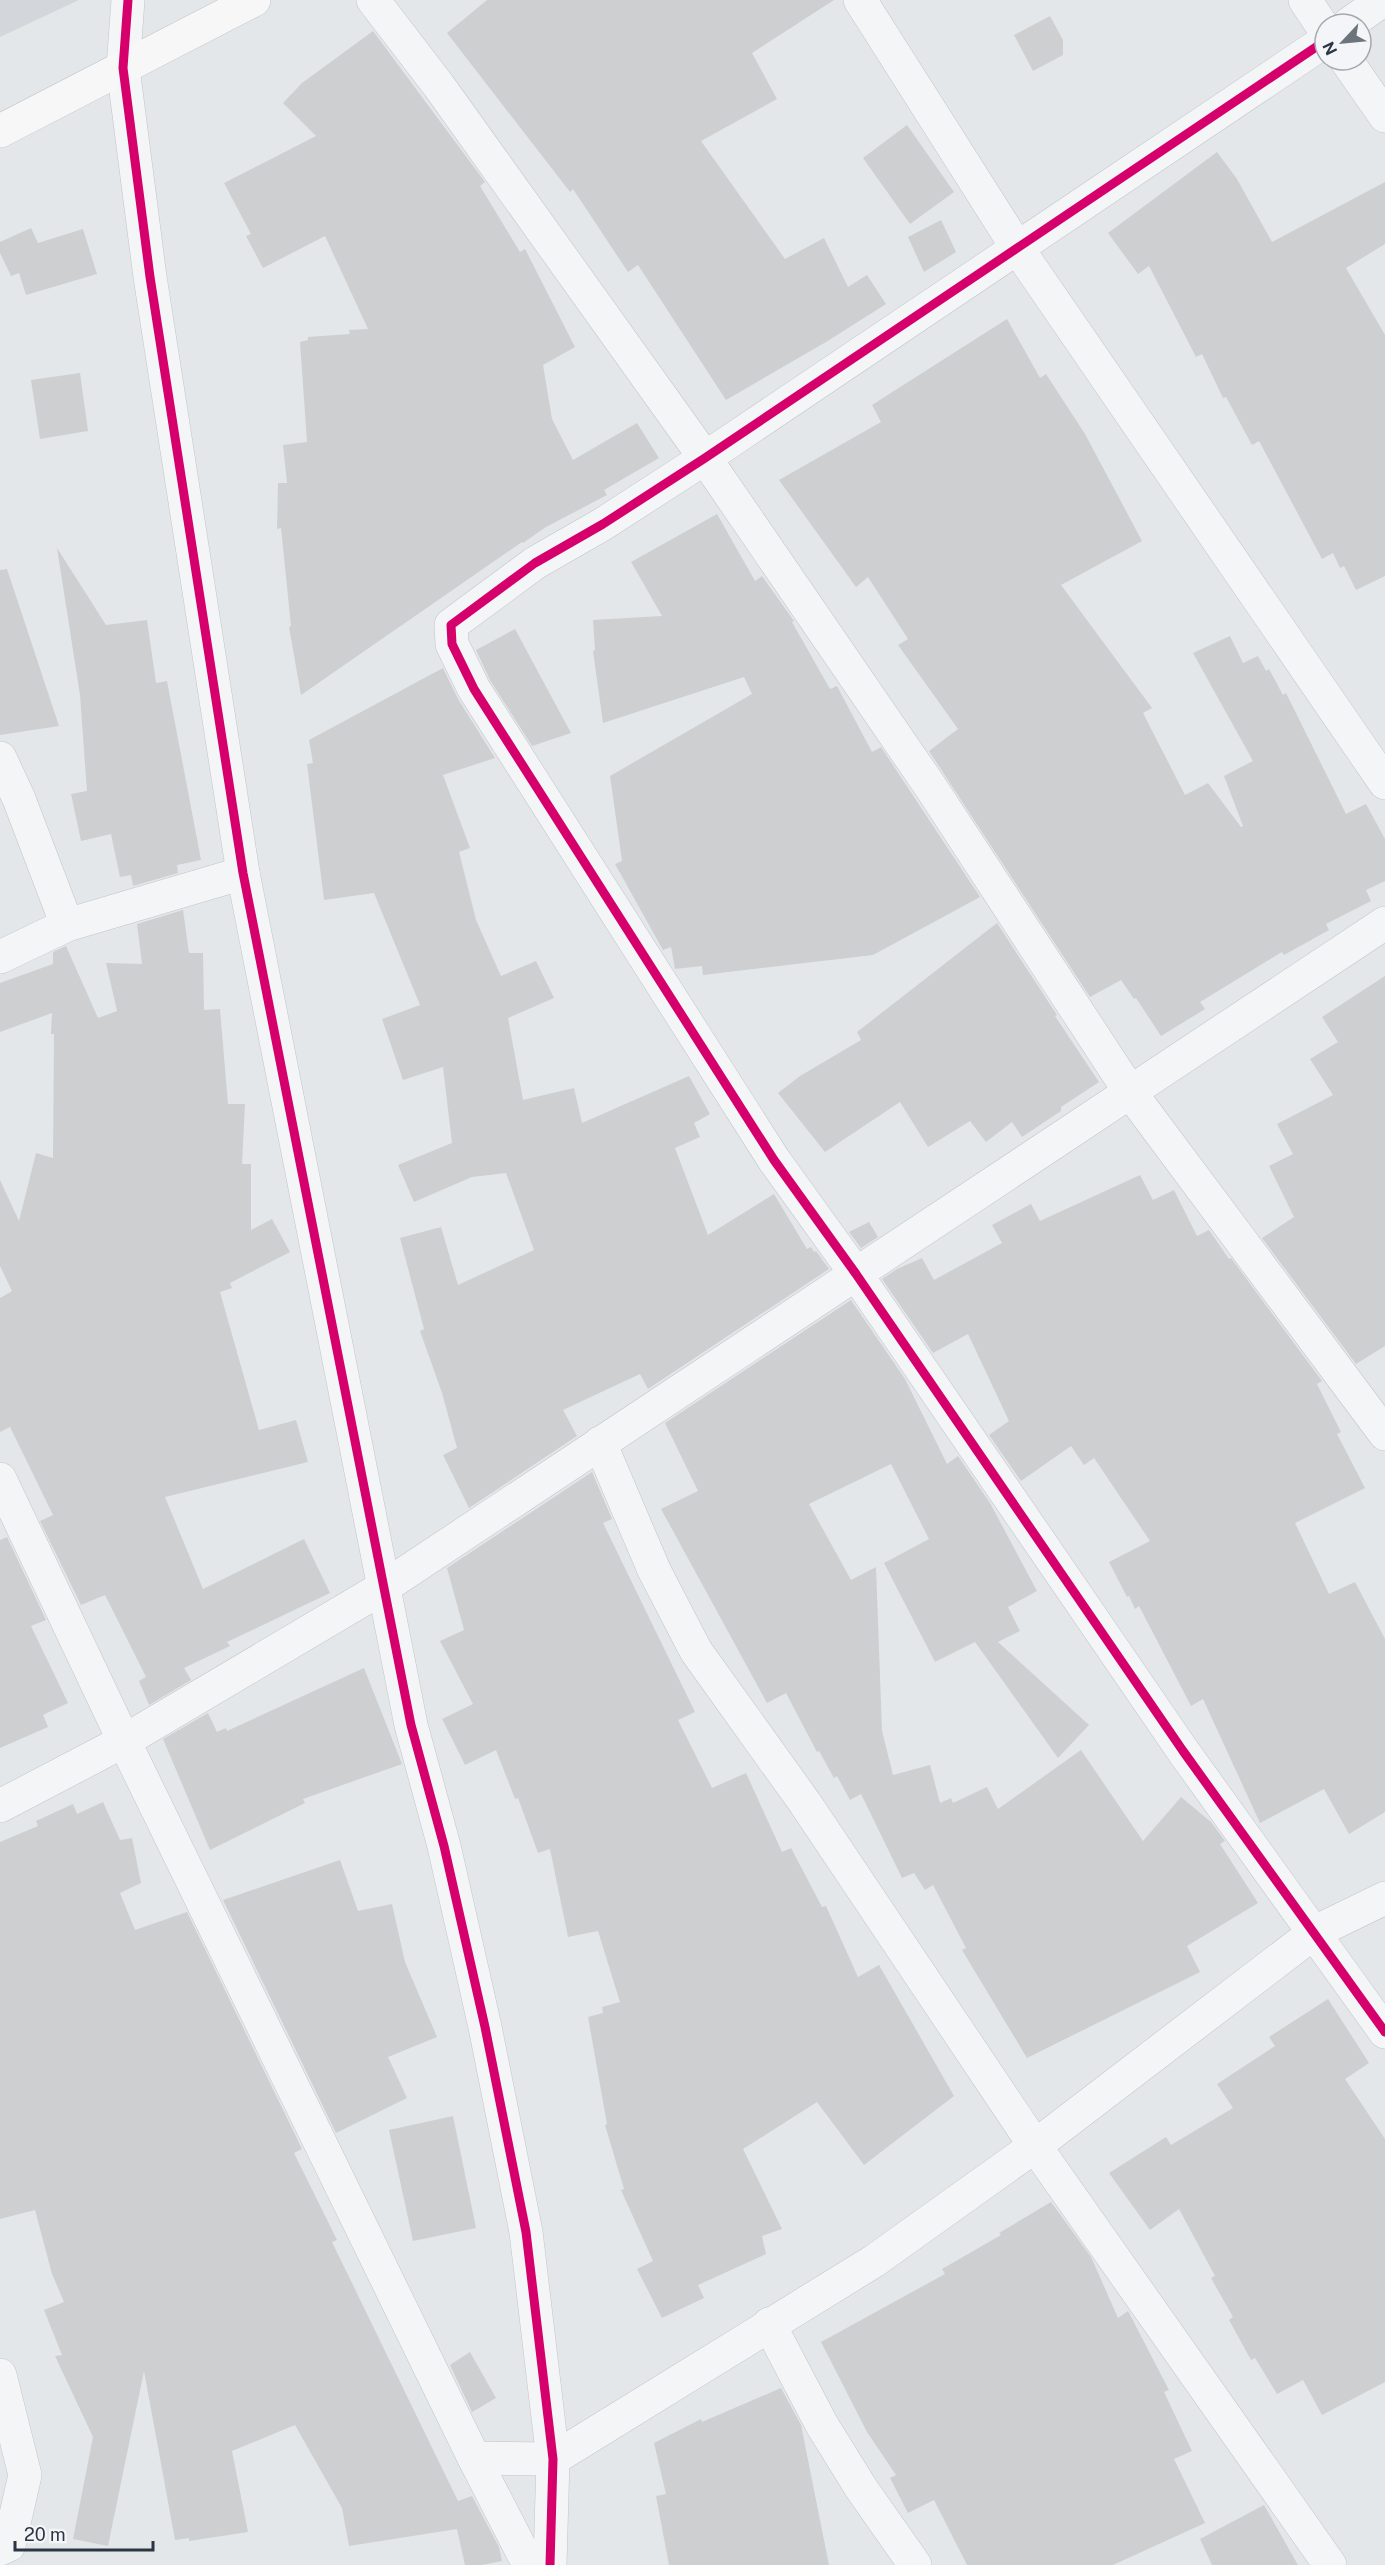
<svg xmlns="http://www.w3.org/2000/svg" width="1385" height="2565" font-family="'Public Sans',sans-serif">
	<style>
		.built { fill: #d3d7dc }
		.building { fill: #cdcfd1 }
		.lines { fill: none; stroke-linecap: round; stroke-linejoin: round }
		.minor-casing { stroke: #c2c5c7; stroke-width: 34 }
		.major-casing { stroke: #c1c4c6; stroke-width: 34 }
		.minor { stroke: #f4f5f6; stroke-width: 33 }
		.major { stroke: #f7f7f8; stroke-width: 33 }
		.cycleway-casing { stroke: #f3f5f8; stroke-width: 13 }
		.cycleway { stroke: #d6006c; stroke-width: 9 }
	</style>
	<rect width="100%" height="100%" fill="#e4e7e9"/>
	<path class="built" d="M0,0H79L0,37Z"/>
	<g class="building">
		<path d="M487,0H834L752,53L777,99L701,141L785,259L824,238L848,287L867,275L886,304L826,342L726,400L638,265L628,272L573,189L570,192L447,33Z"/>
		<path d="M1050,16L1063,40V55L1033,71L1014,35Z"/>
		<path d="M373,31L485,182L480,186L520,252L525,249L575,347L543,365L552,419L573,460L637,423L659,458L604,490L607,495L546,527L523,543L522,542L301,695L289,627L291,626L281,528L277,529L278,483H287L283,445L307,442L300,342L308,340V337L350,334L349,330L368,329L325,236L263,268L246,236L251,234L224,183L316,136L283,103L302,83Z"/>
		<path d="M907,125L954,192L910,224L863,158Z"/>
		<path d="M1217,152L1237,179L1272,242L1385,182V244L1346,268L1385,335V576L1356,590L1344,566L1340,568L1333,553L1322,559L1259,441L1252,445L1226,397L1223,398L1202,354L1196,357L1149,266L1138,274L1108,233Z"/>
		<path d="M941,220L956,252L924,272L908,237Z"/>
		<path d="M31,228L38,243L83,229L97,274L26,295L19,273L11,276L0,253V242Z"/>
		<path d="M1007,319L1040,378L1046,374L1085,434L1142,541L1061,585L1152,708L1143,713L1185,795L1208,783L1241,827L1243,826L1224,776L1253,761L1193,653L1230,636L1243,663L1258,656L1266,671L1269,669L1283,695L1286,693L1346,814L1366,804L1385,839V881L1366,890L1371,901L1326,924L1329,930L1284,955L1282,952L1200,1002L1205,1009L1161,1036L1136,998L1134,999L1121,980L1090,997L929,751L958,729L898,645L908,639L868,577L856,587L779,480L881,422L872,405Z"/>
		<path d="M80,373L88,431L40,439L31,380Z"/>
		<path d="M717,514L755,581L762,576L794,621L792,622L830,689L837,686L872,752L881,747L980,897L873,955L703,975L702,966L675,969L671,947L663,950L615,864L622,861L610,776L752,694L744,677L603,723L593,651L595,650L593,620L662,616L631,562Z"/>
		<path d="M57,548L106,625L147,620L156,683L167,681L201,860L177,865L178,873L133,886L131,875L120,877L111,834L81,841L71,794L87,791L80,695Z"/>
		<path d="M7,569L59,726L0,735V570Z"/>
		<path d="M515,629L571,733L532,746L490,680L476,650Z"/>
		<path d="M443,668L458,699L495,758L443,775L470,848L459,852L476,920L501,976L536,961L554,998L508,1018L523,1100L574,1088L582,1123L689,1076L710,1114L694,1123L700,1137L675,1148L708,1235L774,1194L807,1249L811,1247L814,1252L816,1251L829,1269L648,1389L640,1374L563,1410L577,1436L469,1508L443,1455L457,1448L442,1393L420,1331L424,1329L400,1238L441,1227L458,1285L534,1250L506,1173L472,1177L414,1202L398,1165L452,1143L443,1067L403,1080L382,1019L420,1005L374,893L324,900L307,764L313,763L309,740Z"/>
		<path d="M183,910L189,953H203L204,1010L220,1009L228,1104H245L242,1164H251V1230L272,1219L290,1252L230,1283L232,1288L220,1292L259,1430L296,1420L308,1462L165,1497L203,1589L304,1539L330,1593L227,1642L230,1646L184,1668L191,1680L149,1705L139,1681L146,1677L105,1595L81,1605L40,1521L53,1515L10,1427L0,1432V1298L12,1291L0,1266V1180L19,1221L36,1153L53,1158L54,1034H51L52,1013L0,1032V983L53,964V952L66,946L98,1018L117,1011L106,963L142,964L137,924Z"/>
		<path d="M997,923L1057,1015L1055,1016L1099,1082L1061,1107V1111L1022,1137L1012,1122L986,1142L970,1121L928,1147L900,1102L825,1152L778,1093L800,1076L861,1040L857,1032Z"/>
		<path d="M1385,976V1346L1356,1364L1262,1238L1294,1217L1269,1166L1293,1154L1277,1124L1333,1095L1310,1059L1338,1042L1322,1017Z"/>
		<path d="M1140,1175L1153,1200L1174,1190L1197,1236L1209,1230L1229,1259L1231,1258L1322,1381L1317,1384L1341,1432L1337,1434L1365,1488L1295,1523L1329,1594L1355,1582L1385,1639V1812L1349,1834L1324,1789L1260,1823L1203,1699L1191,1706L1139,1606L1135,1609L1129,1596L1127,1597L1109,1562L1150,1541L1094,1458L1084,1465L1071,1446L1021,1481L989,1435L1009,1421L968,1334L933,1353L882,1279L897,1269L922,1258L934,1280L1002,1243L992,1225L1031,1204L1040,1221Z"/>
		<path d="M869,1222L878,1237L861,1248L849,1232Z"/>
		<path d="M851,1300L905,1379L947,1464L958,1456L990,1503L1037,1591L1008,1607L1020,1631L998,1642L1089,1725L1058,1758L975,1642L935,1662L884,1563L929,1539L891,1464L809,1504L851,1580L876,1567L882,1731L893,1775L930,1765L940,1803L951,1798L953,1803L987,1787L998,1809L1081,1750L1143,1841L1181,1797L1211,1822L1225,1841L1220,1844L1258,1903L1187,1946L1200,1972L1027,2058L962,1950L966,1948L933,1885L925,1890L914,1873L902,1878L861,1794L850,1800L837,1776L834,1778L819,1751L817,1752L786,1693L767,1703L661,1509L698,1491L665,1423Z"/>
		<path d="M592,1472L612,1519L603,1523L695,1712L678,1720L712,1788L746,1773L782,1852L791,1848L822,1907L826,1906L858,1977L879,1965L954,2096L864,2165L817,2102L743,2149L782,2229L762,2236L766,2254L698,2285L704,2298L662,2318L637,2269L653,2261L621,2190L624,2189L605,2125L607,2124L588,2017L603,2013L602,2007L620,2002L598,1931L568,1937L550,1849L538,1853L518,1798L515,1799L496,1750L465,1765L442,1719L473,1704L440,1641L464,1630L447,1568Z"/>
		<path d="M7,1537L46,1620L31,1626L68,1703L43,1715L48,1727L0,1748V1540Z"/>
		<path d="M364,1668L402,1764L303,1799L305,1803L210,1850L163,1739L208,1713L217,1732L226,1728L227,1731Z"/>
		<path d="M103,1802L120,1840L132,1838L141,1883L120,1893L135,1930L187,1912L302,2149L294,2153L337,2240L332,2242L458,2501L472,2496L499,2547L502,2561L482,2565H465L457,2529L349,2546L342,2508L295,2425L232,2451L248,2532L189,2541V2538L175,2540L144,2371L108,2546L73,2539L93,2437L55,2356L62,2355L44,2310L64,2302L52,2274L35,2210L0,2219V1842L38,1826L36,1821L73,1804L77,1814Z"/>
		<path d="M340,1860L358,1911L392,1904L405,1962L437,2037L388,2057L407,2098L336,2133L223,1900Z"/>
		<path d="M1328,1999L1369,2063L1345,2079L1385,2139V2382L1322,2415L1303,2380L1277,2394L1255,2358L1251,2360L1229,2320L1233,2317L1211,2278L1215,2276L1179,2209L1150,2230L1109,2173L1166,2137L1171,2145L1233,2108L1217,2084L1275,2046L1269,2037Z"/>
		<path d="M453,2116L476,2228L413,2241L389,2130Z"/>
		<path d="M1051,2202L1091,2257L1118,2318L1128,2311L1169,2390L1164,2392L1192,2451L1174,2459L1205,2523L1113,2565H967L934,2500L908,2513L890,2478L896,2475L867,2432L821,2342L945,2274L942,2269L1001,2235L999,2233Z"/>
		<path d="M470,2352L496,2398L472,2412L450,2365Z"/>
		<path d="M781,2388L801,2425L829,2565H669L656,2496L666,2494L654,2443L701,2419L702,2422Z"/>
		<path d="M1264,2505L1298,2565H1212L1200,2539Z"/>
	</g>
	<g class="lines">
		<defs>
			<g id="minor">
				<path d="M128,0L123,68L150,277L243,873L411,1725L444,1846L485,2027L526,2232L553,2459L550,2565"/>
				<path d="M373,0L439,86L705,458L932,789L1130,1092L1385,1434"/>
				<path d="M860,0L1018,249L1385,783"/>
				<path d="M1305,0L1325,30"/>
				<path d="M1349,24L1383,0"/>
				<path d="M1325,41L705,458L603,524L535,563L451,625L452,644L474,689L774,1160L856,1274L1183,1751L1385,2032"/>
				<path d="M1346,60L1385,116"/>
				<path d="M0,758L19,799L67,925"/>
				<path d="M0,957L67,925L243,873"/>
				<path d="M600,1443L654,1570L696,1651L805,1803L1035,2146L1330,2565"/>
				<path d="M0,1479L124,1741L474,2458L529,2565"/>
				<path d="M0,1806L124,1741L384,1587L1385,923"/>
				<path d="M769,2324L822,2425L861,2488L915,2565"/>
				<path d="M0,2375L25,2475L9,2545L0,2549"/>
				<path d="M474,2458L553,2459L874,2261L1035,2146L1315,1932L1385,1898"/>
			</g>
			<path id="major" d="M0,131L254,0"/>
		</defs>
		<use href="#minor" class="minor-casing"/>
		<use href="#major" class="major-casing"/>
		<use href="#minor" class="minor"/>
		<use href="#major" class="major"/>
		<defs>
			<g id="cycleway">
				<path d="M128,0L123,68L150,277L243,873L411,1725L444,1846L485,2027L526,2232L553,2459L550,2565"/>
				<path d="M1325,41L705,458L603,524L535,563L451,625L452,644L474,689L774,1160L856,1274L1183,1751L1385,2032"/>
			</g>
		</defs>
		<use href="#cycleway" class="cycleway-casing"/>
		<use href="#cycleway" class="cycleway"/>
	</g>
	<g transform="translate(1343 42) rotate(244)"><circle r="28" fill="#f3f5f8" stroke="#a3a9af" stroke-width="1.5"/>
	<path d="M0-4.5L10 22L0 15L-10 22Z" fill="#6c747c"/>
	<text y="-9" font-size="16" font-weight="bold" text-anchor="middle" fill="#2c3642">N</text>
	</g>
	<path d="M15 2541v9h138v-9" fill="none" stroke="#2c3642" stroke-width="3"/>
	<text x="24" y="2541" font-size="18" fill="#2c3642" stroke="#f3f5f8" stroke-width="4.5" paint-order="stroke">20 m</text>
</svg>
